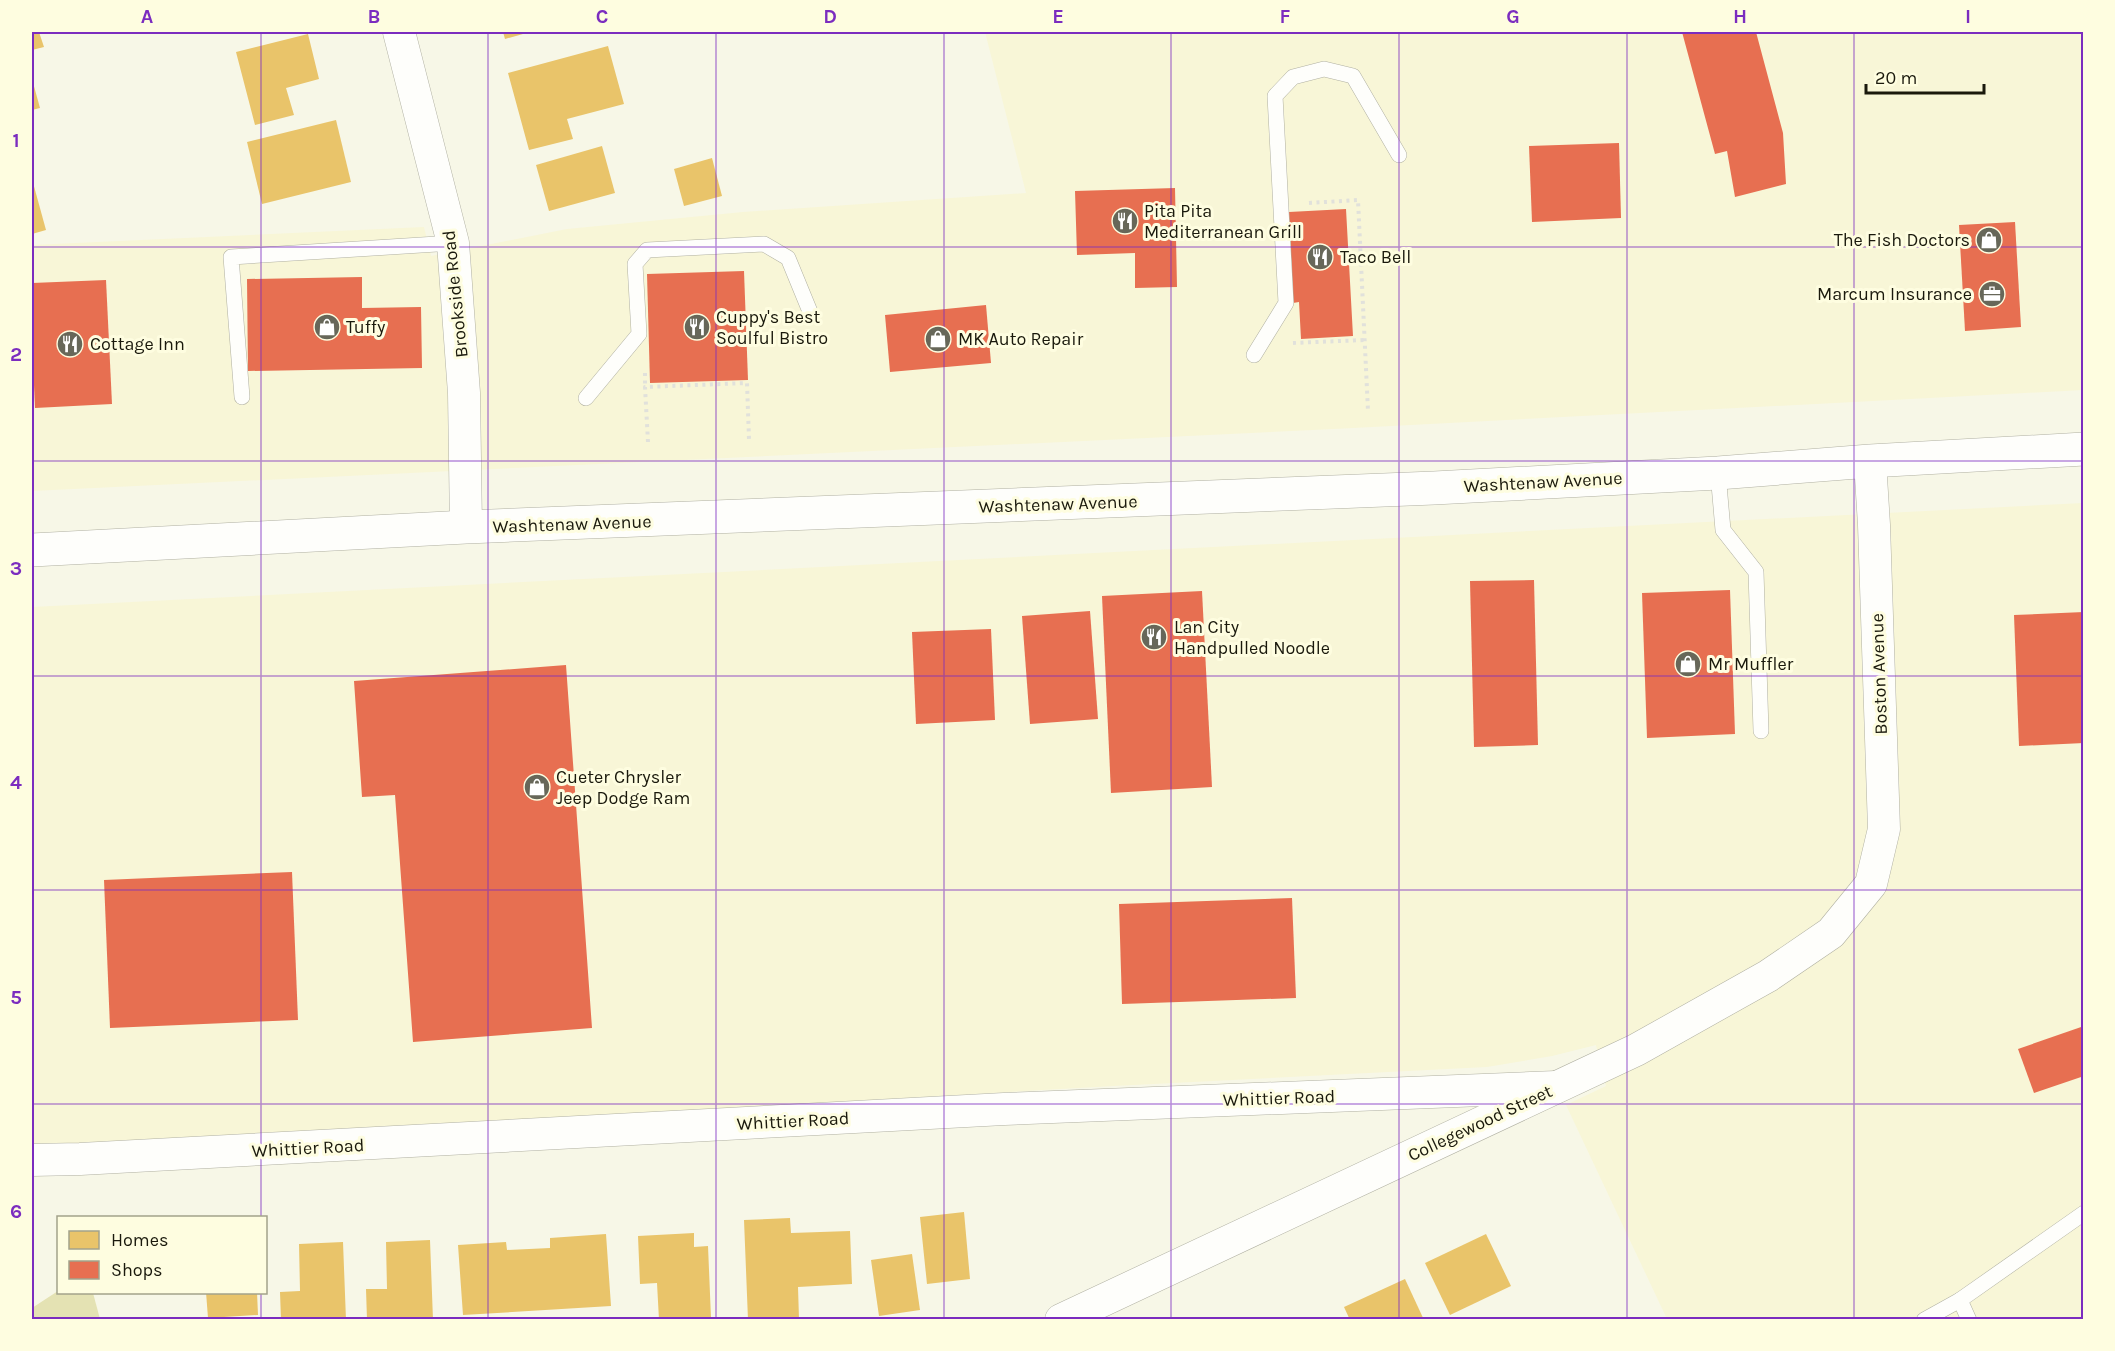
<svg xmlns="http://www.w3.org/2000/svg" width="2115" height="1351" font-family="Karla,sans-serif">
	<style>
		.built { fill: #f8f6d7 }
		.forest { fill: #e4e2b3 }
		.homes { fill: #e9c46a }
		.shops { fill: #e76f51 }
		.lines { fill: none; stroke-linecap: round; stroke-linejoin: round }
		.service-casing { stroke: #b0b0a2; stroke-width: 16 }
		.minor-casing { stroke: #b0b0a2; stroke-width: 33 }
		.primary-casing { stroke: #b0b0a2; stroke-width: 34 }
		.path { stroke: #e1e1db; stroke-width: 4; stroke-dasharray: 3 4.5; stroke-linecap: butt }
		.service { stroke: #fefefb; stroke-width: 15 }
		.minor { stroke: #fefefb; stroke-width: 32 }
		.primary { stroke: #fefefb; stroke-width: 33 }
		.grid { fill: none; stroke: #7b2cbf; stroke-width: 1.5; stroke-opacity: 0.55 }
		.labels { text-anchor: middle; stroke-width: 6; stroke-linejoin: round; paint-order: stroke }
		.poi-label { font-size: 18px; fill: #1a190c; stroke: #fefde0; text-anchor: start }
		.street-label { font-size: 18px; fill: #1a190c; stroke: #fefde0 }
		.neatline { fill: none; stroke: #7b2cbf; stroke-width: 2 }
		.grid-label { font-size: 20px; text-anchor: middle; font-weight: bold; fill: #7b2cbf }
	</style>
	<rect width="100%" height="100%" fill="#f7f7e7"/>
	<g class="built">
		<path d="M985,32H2083V390L1334,429L32,491V245L424,227L431,256L567,229L743,212L1026,193Z"/>
		<path d="M2083,503V1319H1667L1566,1105L1606,1086L1596,1045L1552,1056L1487,1067L1114,1086L32,1148V607Z"/>
	</g>
	<path class="forest" d="M58,1291L93,1293L100,1319H32V1308Z"/>
	<g class="homes">
		<path d="M32,32H39L44,47L32,50Z"/>
		<path d="M503,32H530L505,39Z"/>
		<path d="M308,34L319,79L286,88L294,115L255,125L236,52Z"/>
		<path d="M608,46L624,104L567,119L573,139L529,150L508,73Z"/>
		<path d="M32,79L40,108L32,110Z"/>
		<path d="M336,120L351,182L262,204L247,142Z"/>
		<path d="M602,146L615,193L549,211L536,165Z"/>
		<path d="M712,158L722,196L684,206L674,169Z"/>
		<path d="M32,179L46,230L32,234Z"/>
		<path d="M964,1212L970,1279L927,1284L920,1217Z"/>
		<path d="M790,1218L791,1233L850,1231L852,1284L798,1287L799,1319L748,1320L744,1220Z"/>
		<path d="M694,1233V1247L708,1246L711,1318L659,1320L657,1283L640,1284L638,1236Z"/>
		<path d="M606,1234L611,1306L463,1315L458,1245L506,1242L507,1250L550,1248V1238Z"/>
		<path d="M1486,1234L1511,1286L1450,1315L1425,1263Z"/>
		<path d="M430,1240L433,1320H367L366,1289H387L386,1242Z"/>
		<path d="M343,1242L346,1320H281L280,1292L300,1291L299,1244Z"/>
		<path d="M912,1254L920,1310L879,1316L871,1260Z"/>
		<path d="M1405,1279L1424,1320H1350L1344,1307Z"/>
		<path d="M206,1292H257L258,1315L208,1318Z"/>
	</g>
	<g class="shops">
		<path d="M1682,32H1756L1783,133L1786,184L1735,197L1727,151L1715,154Z"/>
		<path d="M1619,143L1621,218L1532,222L1529,146Z"/>
		<path d="M1175,188L1177,287L1135,288V253L1077,255L1075,191Z"/>
		<path d="M1346,209L1353,336L1301,339L1299,302L1293,303L1289,212Z"/>
		<path d="M2015,222L2021,327L1965,331L1959,225Z"/>
		<path d="M744,271L748,380L650,383L647,274Z"/>
		<path d="M362,277V308L421,307L422,368L248,371L247,279Z"/>
		<path d="M106,280L112,404L35,408L32,339V283Z"/>
		<path d="M986,305L991,363L890,372L885,315Z"/>
		<path d="M1534,580L1538,745L1474,747L1470,581Z"/>
		<path d="M1730,590L1735,734L1647,738L1642,593Z"/>
		<path d="M1202,591L1212,787L1111,793L1102,596Z"/>
		<path d="M1090,611L1098,719L1030,724L1022,616Z"/>
		<path d="M2084,612V743L2019,746L2014,615Z"/>
		<path d="M991,629L995,720L916,724L912,632Z"/>
		<path d="M566,665L592,1028L413,1042L395,795L362,797L354,681Z"/>
		<path d="M292,872L298,1020L110,1028L104,880Z"/>
		<path d="M1292,898L1296,998L1122,1004L1119,904Z"/>
		<path d="M2084,1026V1076L2034,1093L2018,1049Z"/>
	</g>
	<g class="lines">
		<defs>
			<g id="service">
				<path d="M1254,355L1286,303L1275,96L1293,77L1324,69L1353,76L1399,155"/>
				<path d="M242,397L231,257L453,243"/>
				<path d="M586,398L639,334L635,264L647,250L764,244L788,258L811,314"/>
				<path d="M1718,473L1723,530L1756,572L1761,731"/>
				<path d="M1924,1320L1960,1300"/>
				<path d="M1969,1320L1960,1300L2084,1213"/>
			</g>
			<g id="minor">
				<path d="M399,32L453,243L464,393L466,527"/>
				<path d="M32,1160L80,1159L1004,1109L1556,1087"/>
				<path d="M1061,1320L1636,1050L1768,976L1831,933L1871,884L1884,829L1874,525L1870,461"/>
			</g>
			<path id="primary" d="M32,550L466,527L1434,488L1718,473L1870,461L2084,449"/>
		</defs>
		<use href="#service" class="service-casing"/>
		<use href="#minor" class="minor-casing"/>
		<use href="#primary" class="primary-casing"/>
		<g class="path">
			<path d="M1309,203L1358,200L1368,411"/>
			<path d="M1293,343L1364,340"/>
			<path d="M645,373V387"/>
			<path d="M648,442L645,387L747,383L749,439"/>
		</g>
		<use href="#service" class="service"/>
		<use href="#minor" class="minor"/>
		<use href="#primary" class="primary"/>
	</g>
	<path class="grid" d="M261,32V1218M488,32V1320M716,32V1320M944,32V1320M1171,32V1320M1399,32V1320M1627,32V1320M1854,32V1320M32,247H2084M32,461H2084M32,676H2084M32,890H2084M32,1104H2084M261,1292V1320"/>
	<defs>
		<symbol id="restaurant-disc" viewBox="-11 -11 22 22"><circle r="9.5" fill="#676759" stroke="#fefde0"/><path d="M-5-6h1v4h1v-4h1v4h1v-4h1v5L-1.5 .5V6h-2V.5L-5-1ZM5-6V6H3V1.5H1.5Q1.5-4 5-6Z" fill="#fff"/></symbol>
		<symbol id="shop-disc" viewBox="-11 -11 22 22"><circle r="9.5" fill="#676759" stroke="#fefde0"/><path d="M-5-2.5h2.3a2.7 3.5 0 0 1 5.4 0H5L5.5 6h-11ZM-1.5-2.5h3a1.5 2.3 0 0 0-3 0Z" fill="#fff"/></symbol>
		<symbol id="office-disc" viewBox="-11 -11 22 22"><circle r="9.5" fill="#676759" stroke="#fefde0"/><path d="M-6-3h4V-5.5h4V-3h4V5H-6ZM-1-4.5V-3h2v-1.5ZM-6 0V1H6V0Z" fill="#fff"/></symbol>
	</defs>
	<g fill-rule="evenodd">
		<use href="#restaurant-disc" x="1110" y="206" width="30" height="30"/>
		<use href="#shop-disc" x="1974" y="225" width="30" height="30"/>
		<use href="#restaurant-disc" x="1305" y="242" width="30" height="30"/>
		<use href="#office-disc" x="1977" y="279" width="30" height="30"/>
		<use href="#shop-disc" x="312" y="312" width="30" height="30"/>
		<use href="#restaurant-disc" x="682" y="312" width="30" height="30"/>
		<use href="#shop-disc" x="923" y="324" width="30" height="30"/>
		<use href="#restaurant-disc" x="55" y="329" width="30" height="30"/>
		<use href="#restaurant-disc" x="1139" y="622" width="30" height="30"/>
		<use href="#shop-disc" x="1673" y="649" width="30" height="30"/>
		<use href="#shop-disc" x="522" y="772" width="30" height="30"/>
	</g>
	<g class="labels">
		<g class="poi-label">
			<text x="1144" y="217">Pita Pita<tspan x="1144" dy="21">Mediterranean Grill</tspan></text>
			<text x="1970" y="246" text-anchor="end">The Fish Doctors</text>
			<text x="1340" y="263">Taco Bell</text>
			<text x="1972" y="300" text-anchor="end">Marcum Insurance</text>
			<text x="716" y="323">Cuppy's Best<tspan x="716" dy="21">Soulful Bistro</tspan></text>
			<text x="346" y="333">Tuffy</text>
			<text x="958" y="345">MK Auto Repair</text>
			<text x="90" y="350">Cottage Inn</text>
			<text x="1174" y="633">Lan City<tspan x="1174" dy="21">Handpulled Noodle</tspan></text>
			<text x="1708" y="670">Mr Muffler</text>
			<text x="556" y="783">Cueter Chrysler<tspan x="556" dy="21">Jeep Dodge Ram</tspan></text>
		</g>
		<g class="street-label">
			<text transform="translate(455 294) rotate(-96)" y="6">Brookside Road</text>
			<text transform="translate(1543 482) rotate(-3)" y="6">Washtenaw Avenue</text>
			<text transform="translate(1058 504) rotate(-2)" y="6">Washtenaw Avenue</text>
			<text transform="translate(572 524) rotate(-2)" y="6">Washtenaw Avenue</text>
			<text transform="translate(1879 674) rotate(-92)" y="6">Boston Avenue</text>
			<text transform="translate(1279 1098) rotate(-2)" y="6">Whittier Road</text>
			<text transform="translate(793 1121) rotate(-3)" y="6">Whittier Road</text>
			<text transform="translate(1480 1123) rotate(-25)" y="6">Collegewood Street</text>
			<text transform="translate(308 1148) rotate(-3)" y="6">Whittier Road</text>
		</g>
	</g>
	<rect width="2115" height="1351" fill="none" stroke="#fefde0" stroke-width="66"/>
	<rect x="57" y="1216" width="210" height="78" fill="#fefde0" stroke="#a3a28b" stroke-width="1.5"/>
	<rect x="69" y="1231" width="30" height="18" fill="#e9c46a" stroke="#a3a28b" stroke-width="1.5"/>
	<text x="111" y="1246" font-size="18" fill="#1a190c">Homes</text>
	<rect x="69" y="1261" width="30" height="18" fill="#e76f51" stroke="#a3a28b" stroke-width="1.5"/>
	<text x="111" y="1276" font-size="18" fill="#1a190c">Shops</text>
	<path d="M1866 84v9h118v-9" fill="none" stroke="#1a190c" stroke-width="3"/>
	<text x="1875" y="84" font-size="18" fill="#1a190c" stroke="#fefde0" stroke-width="4.5" paint-order="stroke">20 m</text>
	<rect x="33" y="33" width="2049" height="1285" class="neatline"/>
	<g class="grid-label">
		<text x="147" y="23">A</text>
		<text x="374" y="23">B</text>
		<text x="602" y="23">C</text>
		<text x="830" y="23">D</text>
		<text x="1058" y="23">E</text>
		<text x="1285" y="23">F</text>
		<text x="1513" y="23">G</text>
		<text x="1740" y="23">H</text>
		<text x="1968" y="23">I</text>
		<text x="16" y="147">1</text>
		<text x="16" y="361">2</text>
		<text x="16" y="575">3</text>
		<text x="16" y="789">4</text>
		<text x="16" y="1004">5</text>
		<text x="16" y="1218">6</text>
	</g>
</svg>
